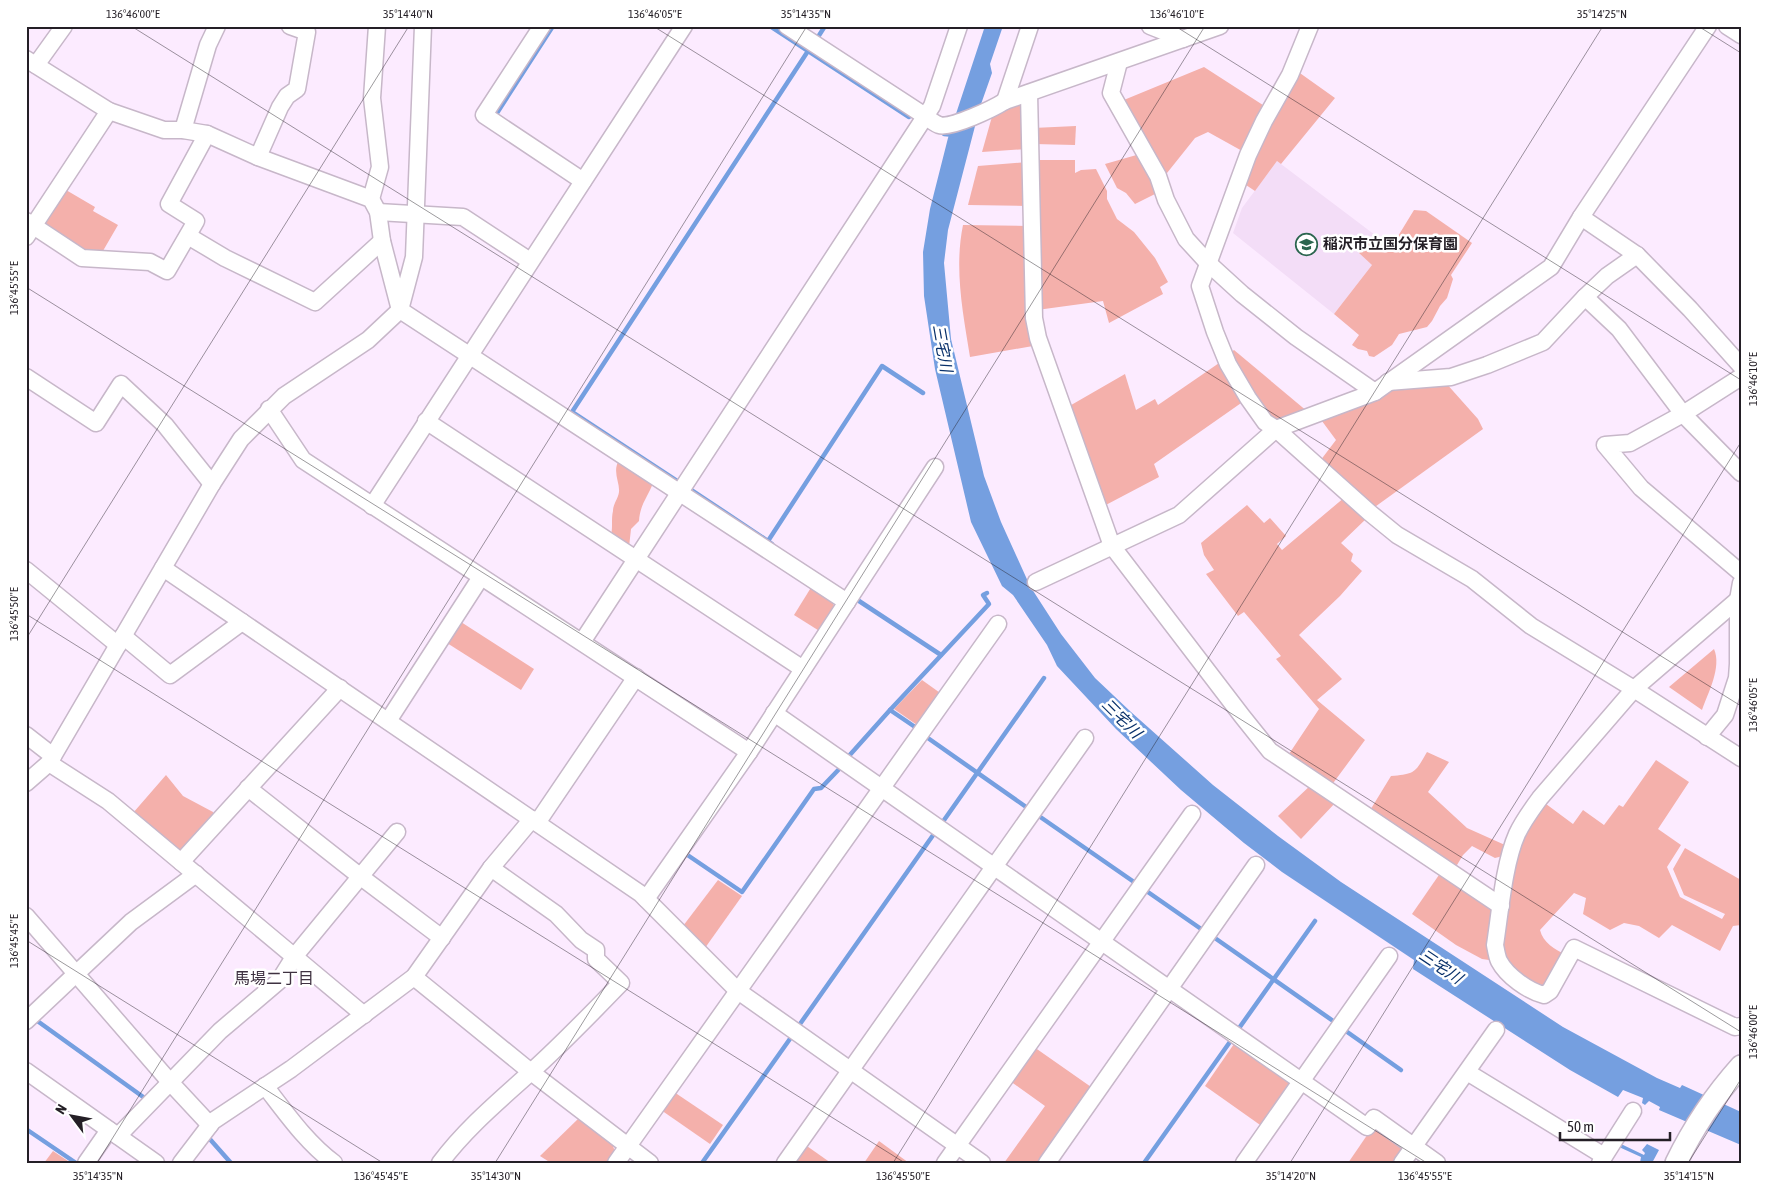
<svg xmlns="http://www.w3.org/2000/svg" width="1767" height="1189" font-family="'Asap Condensed','Noto Sans JP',sans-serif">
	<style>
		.built { fill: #f3ddf7 }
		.green { fill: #f4b0ab }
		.water { fill: #759fe0 }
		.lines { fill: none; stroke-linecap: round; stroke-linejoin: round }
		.stream { stroke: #759fe0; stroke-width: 4.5 }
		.minor-casing { stroke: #c7b7c9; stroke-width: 19 }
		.tertiary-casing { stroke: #c7b7c9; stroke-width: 24 }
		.minor { stroke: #fff; stroke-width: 16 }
		.tertiary { stroke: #fff; stroke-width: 21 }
		.ticks { fill: none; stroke: #241f26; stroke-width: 1; stroke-opacity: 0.45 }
		.labels { text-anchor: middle; stroke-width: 5; stroke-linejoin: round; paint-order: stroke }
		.poi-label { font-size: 15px; font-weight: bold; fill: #241f26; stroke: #fff; text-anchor: start }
		.water-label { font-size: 16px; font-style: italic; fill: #08306a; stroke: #fff }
		.neighbourhood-label { font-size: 16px; fill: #3f3241; stroke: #fff }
		.neatline { fill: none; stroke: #241f26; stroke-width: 2 }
		.ticks-label { font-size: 12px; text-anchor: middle; fill: #241f26 }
	</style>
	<rect width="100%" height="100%" fill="#fcebff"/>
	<path class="built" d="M1277,161L1375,235L1359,253L1372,265L1334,314L1233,233L1242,208Z"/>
	<g class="green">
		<path d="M1204,67L1266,107L1244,152L1208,132L1195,138L1163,178L1119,102Z"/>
		<path d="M1297,71L1335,98L1281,164L1277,161L1255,191L1243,183Z"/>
		<path d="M1021,104L1026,111L1027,149L982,152L993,113Z"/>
		<path d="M1076,126L1075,145L1034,144L1033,128Z"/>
		<path d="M1140,154L1159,192L1135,204L1126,193L1117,188L1105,164Z"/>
		<path d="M1034,160H1075V173L1081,170L1096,169L1107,191V199L1117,219L1134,232L1155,258L1168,282L1160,287L1163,294L1109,323L1103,301L1037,310Z"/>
		<path d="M1027,162V206L968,205L978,166Z"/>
		<path d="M66,190L95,207L93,211L118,225L100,256L88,255L45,228V222Z"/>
		<path d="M1414,210L1426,211L1472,243L1451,275L1453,279L1447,298L1440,306L1432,321L1427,327L1399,334L1392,345L1374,357L1369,356L1367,351L1358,349L1352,345L1359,335L1334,314L1372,265L1359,253L1375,235L1392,246Z"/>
		<path d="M963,225L1028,226L1033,346L970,357C963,313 954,269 963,225Z"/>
		<path d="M1234,350L1308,412L1275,423L1267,418L1229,354Z"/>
		<path d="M1222,361L1244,401L1154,464L1159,477L1102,507L1066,408L1125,374L1136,410L1155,399L1158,405Z"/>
		<path d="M1445,382L1478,419L1483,429L1372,509L1320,461L1336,440L1319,417L1387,388Z"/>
		<path d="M619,460L653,483C648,497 640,504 639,521L631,529L629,547L611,535C613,527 611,519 613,511C613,504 618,499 619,492C620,482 612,472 619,460Z"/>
		<path d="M1345,497L1367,518L1341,543L1353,554L1351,561L1362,571L1340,596L1299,635L1342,679L1317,700L1365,740L1331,786L1287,757L1319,709L1276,659L1281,656L1244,612L1238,616L1206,574L1214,570L1204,555L1201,543L1247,505L1264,523L1270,518L1286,536L1277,544L1282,550Z"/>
		<path d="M812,586L832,599L835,610L821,632L794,615Z"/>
		<path d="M461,622L534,669L521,690L447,643Z"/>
		<path d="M1714,649C1722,667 1708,693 1702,710L1669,687Z"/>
		<path d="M922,680L943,695L920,727L894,709Z"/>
		<path d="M1427,752L1449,762L1428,792L1467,828L1505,845L1503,856L1495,858L1472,846L1463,855L1454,870L1369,812L1391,776C1415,774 1415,773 1427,752Z"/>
		<path d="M1656,760L1689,782L1658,829L1681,845L1667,867L1680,897L1722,919L1725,914L1684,895L1673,869L1685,848L1741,880V925L1733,926L1720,951L1672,925L1659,938L1639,926L1624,923L1610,930L1583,914L1586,898L1574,893L1540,930C1543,943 1555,949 1566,955L1548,988L1539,990L1501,959L1514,851L1542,801L1573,824L1583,810L1604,825L1619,805L1623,807Z"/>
		<path d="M166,775L183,796L213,812L215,818L183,850L177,851L133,813Z"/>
		<path d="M1312,784L1337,801L1301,839L1278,816Z"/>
		<path d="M1441,872L1494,907V957L1489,960L1482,959L1456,945L1412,914Z"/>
		<path d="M718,880L742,896L705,948L683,926Z"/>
		<path d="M1236,1041L1290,1079L1292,1086L1263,1127L1205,1086Z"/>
		<path d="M1034,1047L1094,1089L1042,1163H1004L1045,1106L1010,1081Z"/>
		<path d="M674,1092L723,1125L710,1144L661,1110Z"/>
		<path d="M579,1118L612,1143L615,1152L608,1163H551L540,1156Z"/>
		<path d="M1372,1128C1382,1128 1399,1141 1403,1150L1394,1163H1348Z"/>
		<path d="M879,1141L909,1163H864Z"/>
		<path d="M804,1144L831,1163H791Z"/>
		<path d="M53,1151L71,1163H44Z"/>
	</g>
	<g class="water">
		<path d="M985,26H1003L990,64L992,73L980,107L948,230L944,263L951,339L984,476L1001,522L1030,586L1061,634L1095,678L1131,712L1213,785L1278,836L1341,882L1563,1027L1657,1078L1680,1088L1682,1085L1741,1112V1145L1659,1110L1660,1107L1649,1101L1645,1105L1642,1103L1643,1098L1623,1090L1618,1097L1570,1070L1413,969L1414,960L1282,872L1244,843L1181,790L1116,729L1057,666L1047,645L1013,595L1002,586L971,522L935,369L924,296L923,252L930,209L948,138Z"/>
		<path d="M1621,1144L1644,1155L1645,1153L1642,1150L1647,1144L1659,1150L1652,1163H1640L1641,1157L1619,1147Z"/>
	</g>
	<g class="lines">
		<g class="stream">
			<path d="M770,26L909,117"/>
			<path d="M818,37L825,26"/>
			<path d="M497,113L553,26"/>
			<path d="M944,134L955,135"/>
			<path d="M677,481L572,412L808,51"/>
			<path d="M690,489L768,541"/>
			<path d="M772,544L768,541L882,366L923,393"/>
			<path d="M856,599L941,655"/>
			<path d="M918,729L890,710L989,604L983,595L987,593"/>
			<path d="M925,736L1029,809"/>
			<path d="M848,757L890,710"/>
			<path d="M1036,814L1134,882"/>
			<path d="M942,823L1044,678"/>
			<path d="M686,854L742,892L814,789L821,788L843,765"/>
			<path d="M1145,890L1204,931"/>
			<path d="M1212,936L1336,1023"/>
			<path d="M36,1020L146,1099"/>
			<path d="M800,1024L936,831"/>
			<path d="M1343,1029L1401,1070"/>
			<path d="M1237,1031L1315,921"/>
			<path d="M26,1129L76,1163"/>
			<path d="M208,1137L231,1163"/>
			<path d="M702,1163L792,1036"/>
			<path d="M1144,1163L1232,1039"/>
		</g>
		<defs>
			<g id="minor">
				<path d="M542,26L484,115L583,181"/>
				<path d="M787,26L925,116C929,119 934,123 939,125C951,129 994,108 1005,101L1220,26"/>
				<path d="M1150,26L1183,39"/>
				<path d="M1310,26L1290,75L1264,121L1248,155L1200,286L1215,332L1228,364L1248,398L1265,422L1276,429L1370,513L1397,535L1472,579L1531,626L1634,689L1741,758"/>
				<path d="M1727,26L1741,35"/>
				<path d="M26,59L109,111L164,130H183L207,134L258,157L371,199L378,212L382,241L400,310L847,602"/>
				<path d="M1119,62L1111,93L1158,176L1166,200L1186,239L1208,263L1242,294L1296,337L1375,392"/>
				<path d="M36,65L64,26"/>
				<path d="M1029,93L1034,318L1038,338L1112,546L1242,716L1270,751L1501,906"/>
				<path d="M1005,101L1030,26"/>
				<path d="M183,130L208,45L217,26"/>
				<path d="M258,157L280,107L287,96L297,89L307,32L290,26"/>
				<path d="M371,199L380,167L372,98L377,26"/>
				<path d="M378,212L463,217L530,261"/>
				<path d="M1581,217L1637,255L1690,309L1741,366"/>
				<path d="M26,221L82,258L150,262L167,271L196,221L169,204L207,134"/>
				<path d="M188,236L225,258L315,302L382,241"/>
				<path d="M26,237L109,111"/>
				<path d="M1637,255L1607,276L1585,297L1619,329L1683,414L1741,473"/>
				<path d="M26,377L96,423L121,384L165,425L212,484"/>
				<path d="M1741,377L1683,414L1630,443L1605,445L1641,488L1741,573"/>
				<path d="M1388,382L1451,377L1487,365L1543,342L1585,297"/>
				<path d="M269,409L303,460L749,752"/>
				<path d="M426,421L803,669"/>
				<path d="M372,506L684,26"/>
				<path d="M163,568L641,894L738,991L982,1163"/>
				<path d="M26,570L118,645"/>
				<path d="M1036,582L1179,515L1276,429L1375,392L1551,267L1581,217L1708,26"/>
				<path d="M1741,597L1634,689L1540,798C1532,809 1523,821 1517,834C1504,863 1500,913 1495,945C1496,950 1497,957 1499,961C1507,976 1528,991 1544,995L1550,991L1574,948L1735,1027L1741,1026"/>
				<path d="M123,636L170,675L242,622"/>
				<path d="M582,642L932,106L959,26"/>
				<path d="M774,713L1367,1127L1374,1118L1437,1163"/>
				<path d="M388,721L481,577"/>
				<path d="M26,735L53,756"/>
				<path d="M1707,737L1725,715L1737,678L1738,664V600L1741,583"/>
				<path d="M49,763L108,801L364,1015"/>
				<path d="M26,783L49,763L212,484L241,439L284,396L368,340L400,310L414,257L423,26"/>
				<path d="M248,788L361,877L442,938"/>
				<path d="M537,823L636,677"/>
				<path d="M181,862L340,688"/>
				<path d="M646,899L749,752L935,467"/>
				<path d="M26,916L170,1082L210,1125"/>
				<path d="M414,977L531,1072L650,1163"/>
				<path d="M26,1021L131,922L196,874"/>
				<path d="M26,1071L156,1163"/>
				<path d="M1467,1072L1604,1156"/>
				<path d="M265,1086C286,1113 306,1142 334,1163"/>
				<path d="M118,1136L220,1031L279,981L294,957L397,832"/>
				<path d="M86,1163L109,1130"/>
				<path d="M181,1163L213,1121L291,1069L414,977L491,868L532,819"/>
				<path d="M440,1163C466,1128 500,1100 532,1071C563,1043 592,1013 621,983L596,959V950L581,940L556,914L491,868"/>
				<path d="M616,1163L998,624"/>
				<path d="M785,1163L1085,738"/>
				<path d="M945,1163L1192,814"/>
				<path d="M1047,1163L1256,865"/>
				<path d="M1244,1163L1389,956"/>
				<path d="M1402,1163L1496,1030"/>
				<path d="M1600,1163L1633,1111"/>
			</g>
			<path id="tertiary" d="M1676,1163C1693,1128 1715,1095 1741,1066"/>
		</defs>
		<use href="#minor" class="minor-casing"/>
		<use href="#tertiary" class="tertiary-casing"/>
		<use href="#minor" class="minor"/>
		<use href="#tertiary" class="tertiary"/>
	</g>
	<path class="ticks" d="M131,26L1741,1032M653,26L1741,706M1175,26L1741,380M1698,26L1741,53M26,287L1427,1163M26,614L905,1163M26,639L409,26M26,940L383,1163M97,1163L807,26M495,1163L1205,26M893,1163L1603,26M1290,1163L1741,442M1688,1163L1741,1079"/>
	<defs>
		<symbol id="school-ring" viewBox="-11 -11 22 22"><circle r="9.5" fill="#fff" stroke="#2b654f" stroke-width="1.5"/><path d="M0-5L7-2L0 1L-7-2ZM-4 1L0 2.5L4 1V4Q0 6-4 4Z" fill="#2b654f"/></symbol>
	</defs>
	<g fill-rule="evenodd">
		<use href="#school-ring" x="1294" y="232" width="25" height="25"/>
	</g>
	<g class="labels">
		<g class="poi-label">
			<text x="1323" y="249">稲沢市立国分保育園</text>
		</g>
		<g class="water-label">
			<text transform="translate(943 348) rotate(80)" y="6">三宅川</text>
			<text transform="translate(1122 718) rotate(45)" y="6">三宅川</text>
			<text transform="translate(1441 966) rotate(34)" y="6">三宅川</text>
		</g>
		<g class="neighbourhood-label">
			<text x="274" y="984">馬場二丁目</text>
		</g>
	</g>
	<rect width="1767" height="1189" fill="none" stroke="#ffffff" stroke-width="55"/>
	<g transform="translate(72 1116) rotate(302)" stroke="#ffffff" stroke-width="4" paint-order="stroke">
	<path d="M0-4L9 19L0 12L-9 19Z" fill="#241f26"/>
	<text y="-8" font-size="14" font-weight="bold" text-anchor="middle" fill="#241f26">N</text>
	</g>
	<path d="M1560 1132v8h110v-8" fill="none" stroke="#241f26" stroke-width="2.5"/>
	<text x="1567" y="1132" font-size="15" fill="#241f26" stroke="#ffffff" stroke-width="4" paint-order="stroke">50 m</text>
	<rect x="28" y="28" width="1712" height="1134" class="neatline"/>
	<g class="ticks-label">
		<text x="133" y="18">136°46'00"E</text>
		<text x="408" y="18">35°14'40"N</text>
		<text x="655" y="18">136°46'05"E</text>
		<text x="806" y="18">35°14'35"N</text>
		<text x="1177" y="18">136°46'10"E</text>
		<text x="1602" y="18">35°14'25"N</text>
		<text transform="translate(14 288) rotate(-90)" y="4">136°45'55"E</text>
		<text transform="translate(1753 379) rotate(-90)" y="4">136°46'10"E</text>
		<text transform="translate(14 614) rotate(-90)" y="4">136°45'50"E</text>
		<text transform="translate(1753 705) rotate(-90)" y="4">136°46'05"E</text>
		<text transform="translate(14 941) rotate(-90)" y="4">136°45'45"E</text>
		<text transform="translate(1753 1032) rotate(-90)" y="4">136°46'00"E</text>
		<text x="98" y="1180">35°14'35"N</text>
		<text x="381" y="1180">136°45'45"E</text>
		<text x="496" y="1180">35°14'30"N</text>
		<text x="903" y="1180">136°45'50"E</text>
		<text x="1291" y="1180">35°14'20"N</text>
		<text x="1425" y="1180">136°45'55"E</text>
		<text x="1689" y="1180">35°14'15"N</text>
	</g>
</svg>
